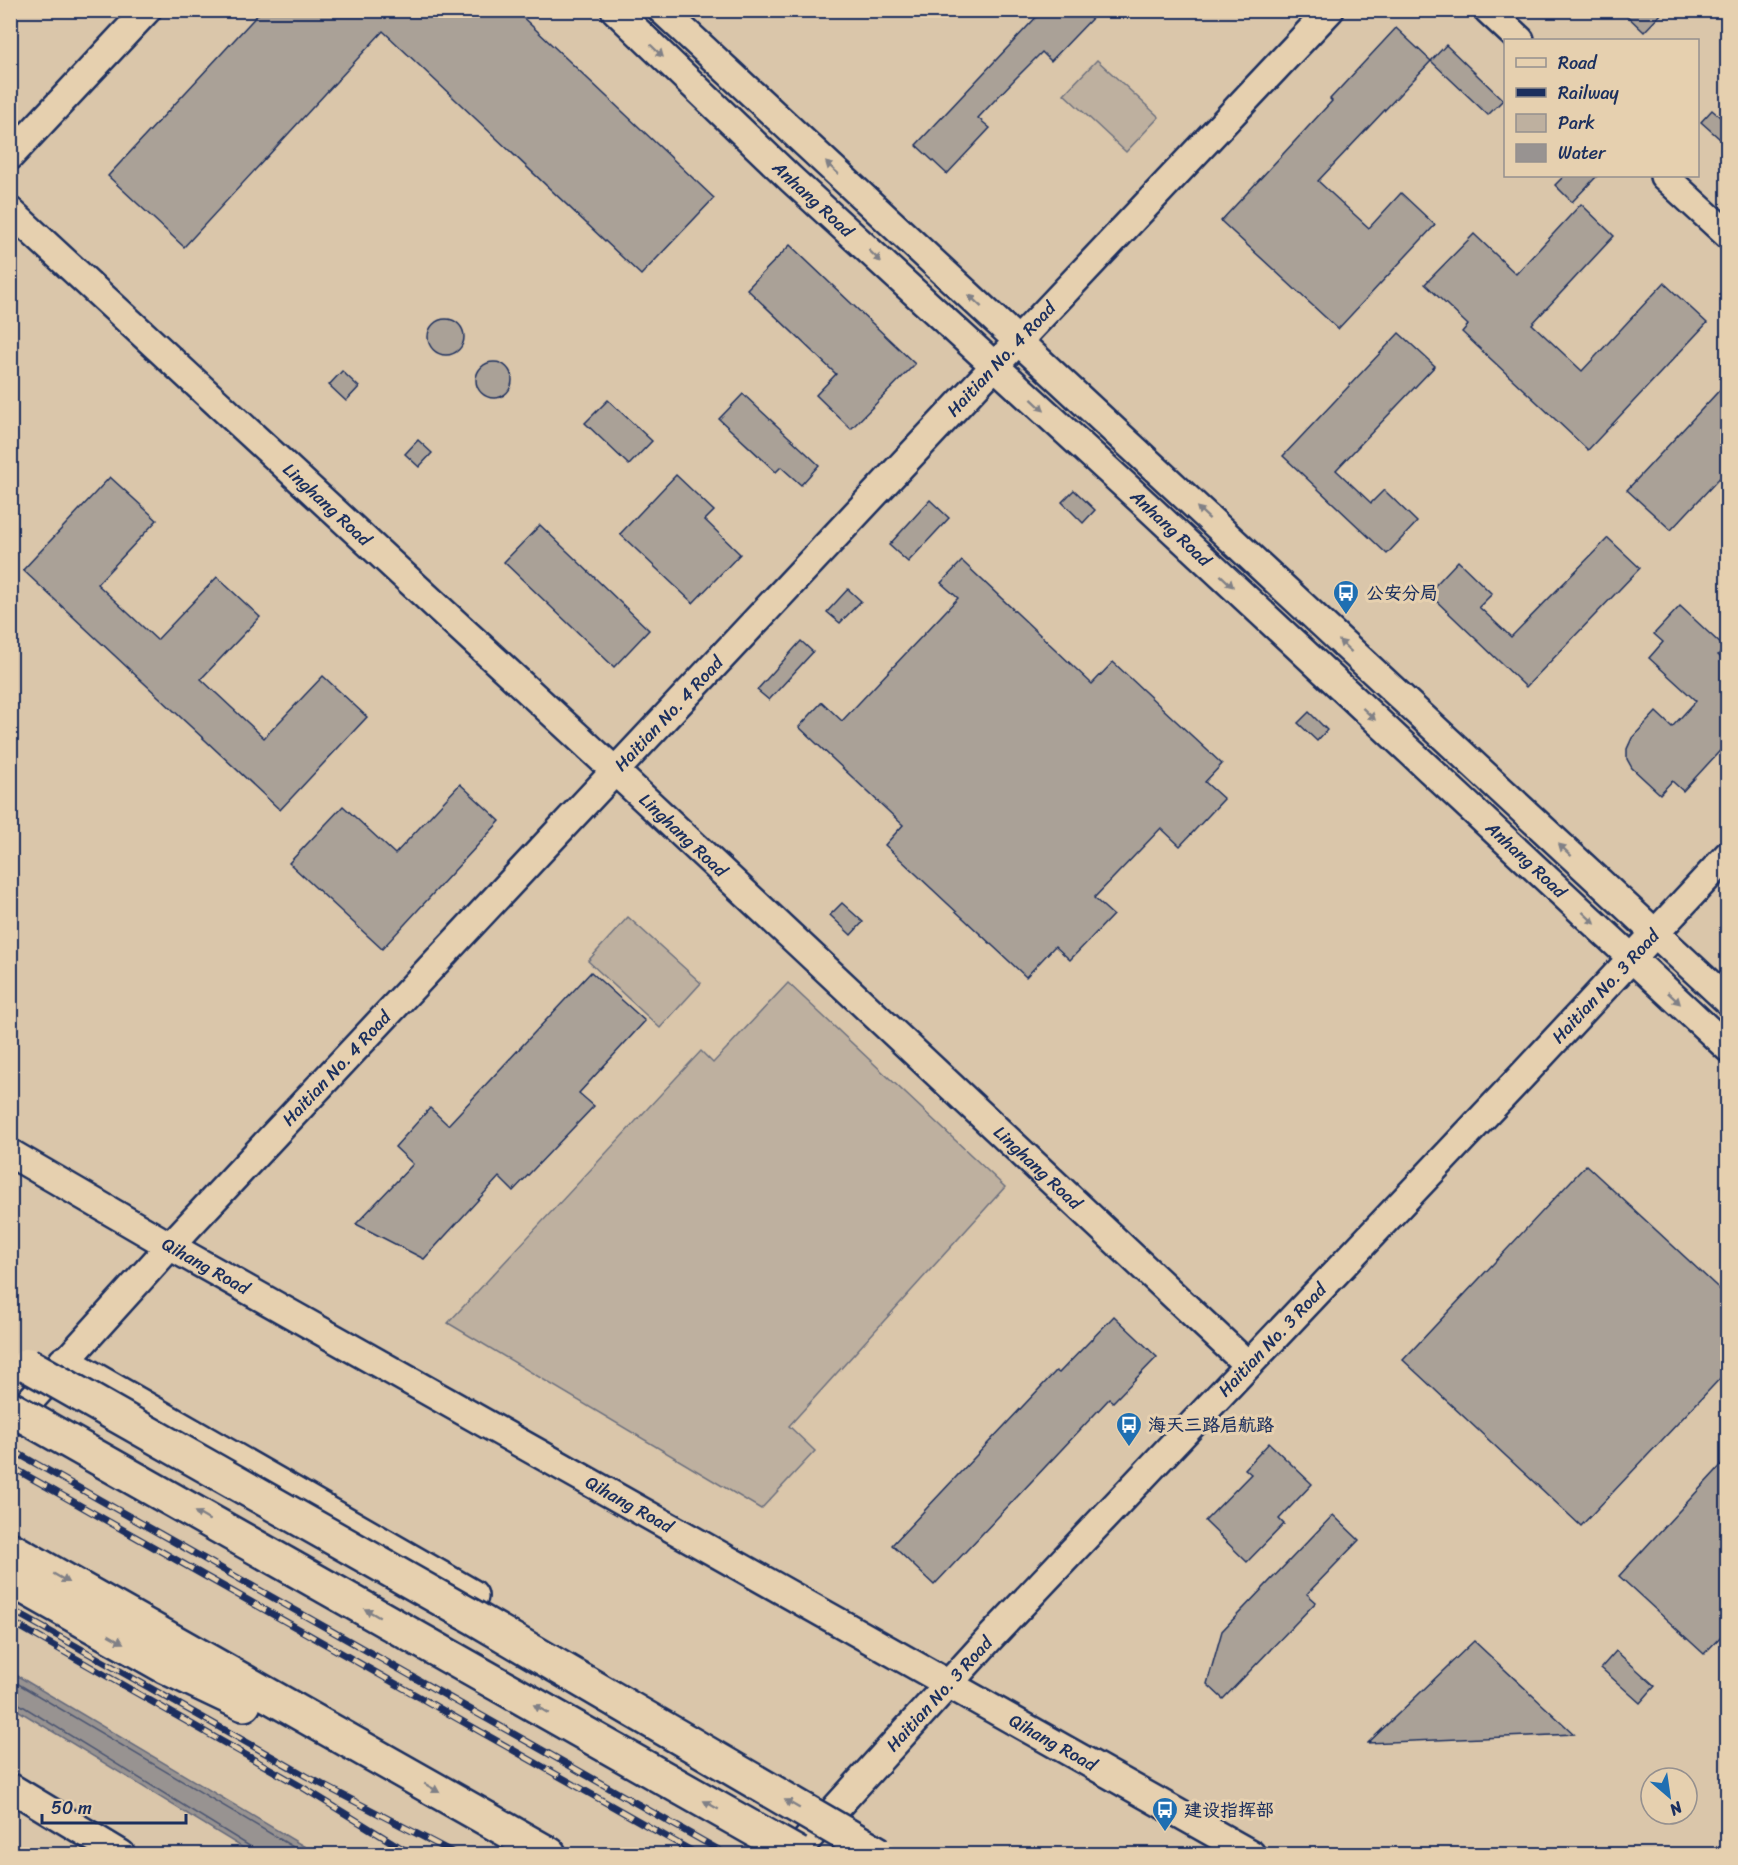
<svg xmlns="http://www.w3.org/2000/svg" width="1738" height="1865" font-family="Sriracha,'LXGW WenKai TC',sans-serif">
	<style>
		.green { fill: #beb09f; stroke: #6c707e; stroke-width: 1.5 }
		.water { fill: #989391; stroke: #666b7d; stroke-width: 1.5 }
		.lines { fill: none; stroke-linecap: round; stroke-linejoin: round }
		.shore { stroke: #4d5772; stroke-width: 1.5 }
		.building { fill: #aaa197; stroke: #1b2f5e; stroke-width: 1.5 }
		.minor-casing { stroke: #1b2f5e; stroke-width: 32 }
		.highway-casing { stroke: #1b2f5e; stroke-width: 38 }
		.minor { stroke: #e6d0af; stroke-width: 27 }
		.highway { stroke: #e6d0af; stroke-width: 33 }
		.rail-casing { stroke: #1b2f5e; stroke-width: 7 }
		.rail { stroke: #e6d0af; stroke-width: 4.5; stroke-dasharray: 14; stroke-linecap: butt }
		.highway-bridge-casing { stroke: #1b2f5e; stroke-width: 38; stroke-linecap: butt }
		.highway-bridge { stroke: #e6d0af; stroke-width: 33 }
		.oneway { fill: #808086 }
		.labels { text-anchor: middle; stroke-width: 6; stroke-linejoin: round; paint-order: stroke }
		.street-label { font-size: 18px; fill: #1b2f5e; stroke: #e6d0af }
		.poi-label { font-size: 18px; font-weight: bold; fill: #1b2f5e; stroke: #e6d0af; text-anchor: start }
	</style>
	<rect width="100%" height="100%" fill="#dac6aa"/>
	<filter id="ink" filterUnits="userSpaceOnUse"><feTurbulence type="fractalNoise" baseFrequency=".0167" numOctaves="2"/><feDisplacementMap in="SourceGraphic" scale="12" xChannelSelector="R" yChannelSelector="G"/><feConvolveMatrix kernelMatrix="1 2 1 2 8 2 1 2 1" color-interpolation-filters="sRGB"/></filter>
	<g filter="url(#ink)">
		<g class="green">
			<path d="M1097,60L1159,117L1126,152L1064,94Z"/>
			<path d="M628,917L701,983L660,1028L588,961Z"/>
			<path d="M788,983L1005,1187L789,1426L815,1451L761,1509L448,1323L701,1051L713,1063Z"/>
		</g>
		<path class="water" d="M11,1672L317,1854H253L11,1706Z"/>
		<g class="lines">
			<g class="shore">
				<path d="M10,1679L305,1854"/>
				<path d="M10,1701L16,1702L251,1847L255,1854"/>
			</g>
		</g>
		<g class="building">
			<path d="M262,10H515L714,198L641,275L383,31L184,247L108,176Z"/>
			<path d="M1043,10H1100L1051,61L1042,52L1014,80L978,118L990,128L947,174L916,145Z"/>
			<path d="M1621,10H1665L1644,32Z"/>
			<path d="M1396,28L1431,61L1318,181L1369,228L1401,193L1435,225L1338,329L1221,221L1332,101L1330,99Z"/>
			<path d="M1446,45L1503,100L1488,115L1431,61Z"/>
			<path d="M1712,110L1728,124V146L1701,122Z"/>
			<path d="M1564,176H1597L1572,202L1555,185Z"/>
			<path d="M1581,204L1614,236L1532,324L1582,371L1664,283L1707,323L1588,450L1462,332L1468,325L1425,284L1474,234L1516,274Z"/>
			<path d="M790,245L915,364L851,429L816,395L836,374L747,289Z"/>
			<circle cx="446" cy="337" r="18"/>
			<path d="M1399,333L1435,366L1336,470L1371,503L1384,490L1417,522L1387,554L1283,456Z"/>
			<circle cx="494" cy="380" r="18"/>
			<path d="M342,371L359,387L346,401L329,385Z"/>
			<path d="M1728,381V469L1671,530L1627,490Z"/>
			<path d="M743,394L819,465L801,485L781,467L776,472L719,419Z"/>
			<path d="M608,400L652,441L629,465L585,423Z"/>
			<path d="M418,440L432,453L419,467L405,454Z"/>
			<path d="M676,475L714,511L705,520L740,554L693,603L620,534Z"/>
			<path d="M110,477L157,520L97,584L157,640L217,577L260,617L201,679L264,738L323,676L367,717L280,810L23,570Z"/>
			<path d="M1074,490L1095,510L1083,523L1062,502Z"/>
			<path d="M930,500L949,518L908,562L889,545Z"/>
			<path d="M540,525L649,630L614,667L504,562Z"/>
			<path d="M1608,538L1640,568L1526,687L1428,593L1458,561L1492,594L1479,607L1511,637Z"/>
			<path d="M962,561L1092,684L1113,662L1222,764L1205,782L1224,799L1180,846L1161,828L1094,898L1113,915L1070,960L1055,946L1026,977L885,845L903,825L799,727L822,702L842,721L958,598L941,583Z"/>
			<path d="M848,589L861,601L840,623L827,612Z"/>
			<path d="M1680,606L1725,648L1718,655L1728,664V742L1683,791L1672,781L1660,794L1632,768L1627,759V749L1632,738L1656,712L1672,727L1696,701L1649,658L1663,642L1654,634Z"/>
			<path d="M801,641L813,652L769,700L757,690Z"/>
			<path d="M1309,712L1327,730L1317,741L1298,723Z"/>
			<path d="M460,784L500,821L382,949L289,863L343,806L395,854Z"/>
			<path d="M842,903L863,922L851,935L830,915Z"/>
			<path d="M591,972L645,1021L579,1093L594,1106L513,1191L499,1177L424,1259L356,1224L413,1164L395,1147L430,1108L448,1125Z"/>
			<path d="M1586,1165L1728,1297V1370L1581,1526L1403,1360Z"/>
			<path d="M1114,1316L1157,1357L1113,1402L1109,1399L934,1585L892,1545L1056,1371L1059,1373Z"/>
			<path d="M1269,1443L1312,1484L1279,1519L1284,1524L1247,1562L1205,1521L1251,1474L1245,1469Z"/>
			<path d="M1728,1458V1629L1704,1654L1619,1576Z"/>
			<path d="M1333,1515L1359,1540L1307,1594L1316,1602L1223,1699L1207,1684L1222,1631Z"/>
			<path d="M1474,1641L1574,1734L1368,1743Z"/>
			<path d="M1616,1651L1655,1686L1640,1703L1601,1668Z"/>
		</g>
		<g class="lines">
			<defs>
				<g id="minor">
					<path id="s1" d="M615,10L791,179L1131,491L1728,1048"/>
					<path d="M662,10L1728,1001"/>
					<path d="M1488,10L1520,40"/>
					<path d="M10,156L147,10"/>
					<path d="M1664,176L1728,235"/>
					<path id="s2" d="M10,211L616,772L1248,1365"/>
					<path id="s3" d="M10,1153L170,1246L1251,1854"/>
					<path id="s4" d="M10,1423L170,1246L1018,341L1330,10"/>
					<path d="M10,1787L121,1854"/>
					<path id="s5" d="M794,1854L991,1637L1521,1077L1728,855"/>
				</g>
				<g id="highway">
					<path d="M65,1363L471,1596"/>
					<path d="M10,1549L549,1854"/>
					<path d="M10,1579L164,1666L244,1704"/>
				</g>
			</defs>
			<use href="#minor" class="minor-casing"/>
			<use href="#highway" class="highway-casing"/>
			<use href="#minor" class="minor"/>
			<use href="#highway" class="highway"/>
			<defs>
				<g id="rail">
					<path d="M10,1449L726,1854"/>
					<path d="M10,1466L697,1854"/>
					<path d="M10,1609L308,1777L456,1854"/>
					<path d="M10,1621L302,1787L411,1854"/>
				</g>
			</defs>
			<use href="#rail" class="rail-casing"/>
			<use href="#rail" class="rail"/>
			<defs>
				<g id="highway-bridge">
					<path d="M28,1365L475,1618L879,1854"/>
					<path d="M10,1408L798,1854"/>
				</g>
			</defs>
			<use href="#highway-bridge" class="highway-bridge-casing"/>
			<use href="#highway-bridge" class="highway-bridge"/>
		</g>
		<defs><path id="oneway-solid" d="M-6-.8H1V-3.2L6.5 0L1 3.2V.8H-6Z" transform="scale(1.5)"/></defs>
		<g class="oneway">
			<use href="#oneway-solid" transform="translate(657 51) rotate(44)"/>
			<use href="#oneway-solid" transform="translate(832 168) rotate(-137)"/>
			<use href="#oneway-solid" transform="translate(875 256) rotate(43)"/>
			<use href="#oneway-solid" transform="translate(975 301) rotate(-137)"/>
			<use href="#oneway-solid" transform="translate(1038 405) rotate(43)"/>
			<use href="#oneway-solid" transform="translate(1203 513) rotate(-137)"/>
			<use href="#oneway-solid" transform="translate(1227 581) rotate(43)"/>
			<use href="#oneway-solid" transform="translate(1345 646) rotate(-137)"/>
			<use href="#oneway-solid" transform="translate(1369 714) rotate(43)"/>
			<use href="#oneway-solid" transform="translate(1565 850) rotate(-137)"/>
			<use href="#oneway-solid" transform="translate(1589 918) rotate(43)"/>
			<use href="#oneway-solid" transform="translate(1674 998) rotate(43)"/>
			<use href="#oneway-solid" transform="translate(202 1516) rotate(-150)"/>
			<use href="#oneway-solid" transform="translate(61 1578) rotate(30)"/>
			<use href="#oneway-solid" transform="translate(372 1613) rotate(-150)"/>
			<use href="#oneway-solid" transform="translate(116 1639) rotate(29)"/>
			<use href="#oneway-solid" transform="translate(541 1709) rotate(-150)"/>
			<use href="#oneway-solid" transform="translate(432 1788) rotate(30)"/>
			<use href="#oneway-solid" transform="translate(792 1804) rotate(-150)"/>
			<use href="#oneway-solid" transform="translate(711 1805) rotate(-150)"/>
		</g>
	</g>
	<defs>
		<symbol id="bus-pin" viewBox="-11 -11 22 30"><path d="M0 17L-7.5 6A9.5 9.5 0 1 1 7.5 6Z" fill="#1f6fb2" stroke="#e6d0af"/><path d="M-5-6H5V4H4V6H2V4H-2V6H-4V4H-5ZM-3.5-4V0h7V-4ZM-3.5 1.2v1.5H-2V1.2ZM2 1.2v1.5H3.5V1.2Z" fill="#fff"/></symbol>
	</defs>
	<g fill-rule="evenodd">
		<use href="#bus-pin" x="1331" y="578" width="30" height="40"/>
		<use href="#bus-pin" x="1114" y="1410" width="30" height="40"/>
		<use href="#bus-pin" x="1150" y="1795" width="30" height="40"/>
	</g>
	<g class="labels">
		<g class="street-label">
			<text dy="6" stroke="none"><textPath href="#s1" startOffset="274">Anhang Road</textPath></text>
			<text dy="6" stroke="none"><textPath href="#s4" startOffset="1454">Haitian No. 4 Road</textPath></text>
			<text dy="6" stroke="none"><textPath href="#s2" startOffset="432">Linghang Road</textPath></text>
			<text dy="6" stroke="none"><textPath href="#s1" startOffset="760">Anhang Road</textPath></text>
			<text dy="6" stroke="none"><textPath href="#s4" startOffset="968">Haitian No. 4 Road</textPath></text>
			<text dy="6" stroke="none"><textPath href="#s2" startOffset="918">Linghang Road</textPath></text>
			<text dy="6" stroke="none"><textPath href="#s1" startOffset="1246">Anhang Road</textPath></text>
			<text dy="6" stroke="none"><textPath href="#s5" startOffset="1188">Haitian No. 3 Road</textPath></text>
			<text dy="6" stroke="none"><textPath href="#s4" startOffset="482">Haitian No. 4 Road</textPath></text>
			<text dy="6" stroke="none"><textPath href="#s2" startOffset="1404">Linghang Road</textPath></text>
			<text dy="6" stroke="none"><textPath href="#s3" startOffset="226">Qihang Road</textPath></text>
			<text dy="6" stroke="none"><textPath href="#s5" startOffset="702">Haitian No. 3 Road</textPath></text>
			<text dy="6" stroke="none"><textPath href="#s3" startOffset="712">Qihang Road</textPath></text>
			<text dy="6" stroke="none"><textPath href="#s5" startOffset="216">Haitian No. 3 Road</textPath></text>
			<text dy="6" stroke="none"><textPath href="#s3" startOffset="1198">Qihang Road</textPath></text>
		</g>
		<g class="poi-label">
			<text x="1366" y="599">公安分局</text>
			<text x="1148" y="1431">海天三路启航路</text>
			<text x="1184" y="1816">建设指挥部</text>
		</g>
	</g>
	<rect width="1738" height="1865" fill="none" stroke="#e6d0af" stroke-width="36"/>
	<rect x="18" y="18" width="1702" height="1829" fill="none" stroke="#1b2f5e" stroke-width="2" filter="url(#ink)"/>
	<rect x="1504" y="39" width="195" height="138" fill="#e6d0af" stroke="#95908f" stroke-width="1.5"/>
	<rect x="1516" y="58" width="30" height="9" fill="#e6d0af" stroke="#95908f" stroke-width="1.5"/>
	<text x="1558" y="69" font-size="18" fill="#1b2f5e">Road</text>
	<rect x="1516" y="88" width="30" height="9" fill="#1b2f5e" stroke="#95908f" stroke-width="1.5"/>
	<text x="1558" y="99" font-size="18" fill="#1b2f5e">Railway</text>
	<rect x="1516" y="114" width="30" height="18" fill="#beb09f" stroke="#95908f" stroke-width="1.5"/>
	<text x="1558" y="129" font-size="18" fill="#1b2f5e">Park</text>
	<rect x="1516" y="144" width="30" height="18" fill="#989391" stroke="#95908f" stroke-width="1.5"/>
	<text x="1558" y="159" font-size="18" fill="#1b2f5e">Water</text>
	<g transform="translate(1669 1796) rotate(151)"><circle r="28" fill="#e6d0af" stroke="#95908f" stroke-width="1.5"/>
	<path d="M0-4.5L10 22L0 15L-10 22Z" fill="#1f6fb2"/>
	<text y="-9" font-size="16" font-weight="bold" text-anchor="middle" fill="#1b2f5e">N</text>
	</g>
	<path d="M42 1814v9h144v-9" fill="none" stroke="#1b2f5e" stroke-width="3"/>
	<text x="51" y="1814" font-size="18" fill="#1b2f5e" stroke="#e6d0af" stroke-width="4.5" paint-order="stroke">50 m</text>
</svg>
